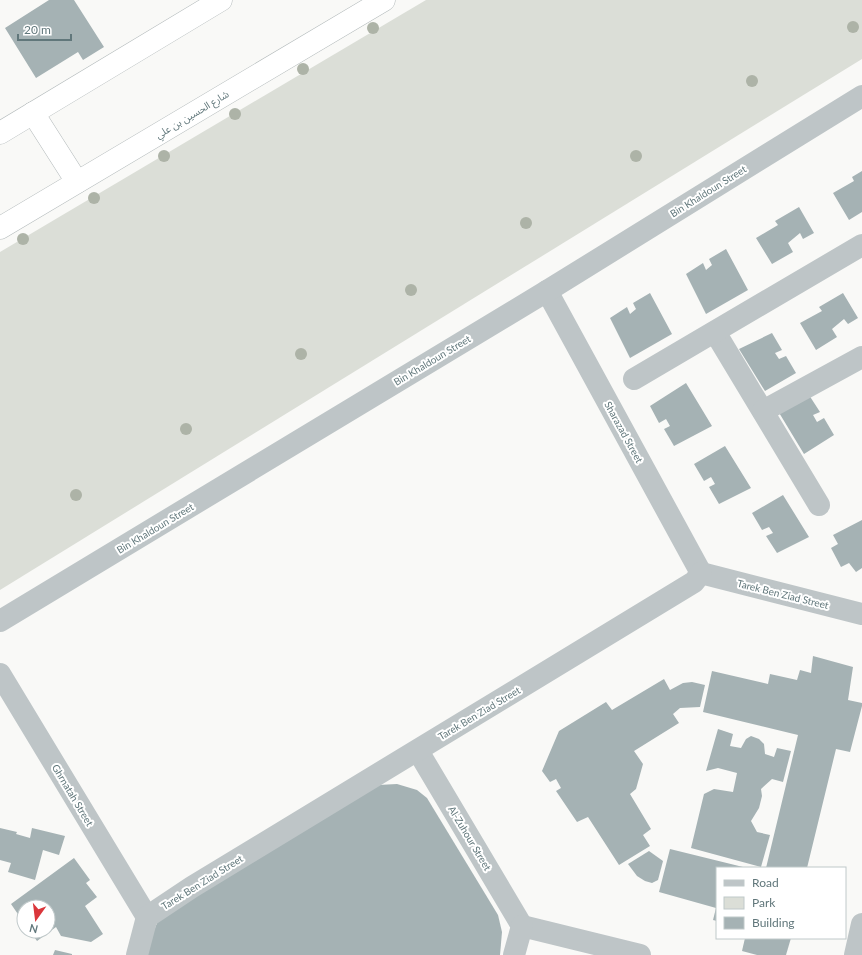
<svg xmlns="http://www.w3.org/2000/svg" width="862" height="955" font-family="Lato,'Noto Sans Arabic',sans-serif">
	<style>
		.green { fill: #dbded7 }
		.building { fill: #a5b2b4 }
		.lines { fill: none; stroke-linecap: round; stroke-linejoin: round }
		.highway-casing { stroke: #b2b9ba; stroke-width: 23 }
		.minor { stroke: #bec5c7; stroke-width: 22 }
		.highway { stroke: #fff; stroke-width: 22 }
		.tree { fill: #adb3a7 }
		.labels { text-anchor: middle; stroke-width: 4; stroke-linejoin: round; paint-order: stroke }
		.street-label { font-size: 10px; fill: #61777b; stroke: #fff }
	</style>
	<rect width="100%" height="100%" fill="#f9f9f7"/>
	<path class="green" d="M426,0H862V59L0,590V252Z"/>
	<g class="building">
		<path d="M49,0H74L104,47L83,60L78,52L36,78L5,28Z"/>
		<path d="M862,171V212L849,220L833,193L854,181L852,177Z"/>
		<path d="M799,207L814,233L803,239L800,233L788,243L793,252L772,264L756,238L778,225L775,221Z"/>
		<path d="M726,249L748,290L706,314L686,274L703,263L706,270L712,265L709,259Z"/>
		<path d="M650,293L672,334L630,358L610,318L627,307L630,314L636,309L633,303Z"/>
		<path d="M843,293L858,318L848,324L844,319L832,329L837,337L816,350L800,323L822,311L819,307Z"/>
		<path d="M772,333L782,350L775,353L779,359L786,356L796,373L765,391L739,349Z"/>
		<path d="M686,383L712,426L674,446L664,429L670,426L666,419L659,423L650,406Z"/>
		<path d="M809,395L820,412L813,415L817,422L824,418L834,435L804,454L778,411Z"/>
		<path d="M725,446L751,488L719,504L709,487L715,484L711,477L704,481L694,464Z"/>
		<path d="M783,495L809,537L777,553L766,536L773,533L769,527L762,530L752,513Z"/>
		<path d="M862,520V568L856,572L849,563L841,567L831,548L838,544L833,535Z"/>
		<path d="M813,656L853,667L848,700L862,703V706L850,752L836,749L807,868H766L798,735L703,712L712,671L768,684L770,674L797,680L800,670L811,673Z"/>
		<path d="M664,679L670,690L683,683L692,682L705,685L700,707L680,708L673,714L679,723L634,751L643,764L636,789L630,794L651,829L643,835L650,846L619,865L588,817L577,822L556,791L561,788L556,779L550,782L542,771L559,731L606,702L612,710Z"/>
		<path d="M718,729L733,734L730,746L741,748L746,739L751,736L759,739L764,744L765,754L774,757L777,748L791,751L783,782L772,779L761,789L762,796L759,808L751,821L757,832L770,835L761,867L691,848L704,794L714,789L733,792L737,773L718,768L706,771Z"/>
		<path d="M397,784L417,790L427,798L498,915L502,932L500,955H144L157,923L169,910L378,785Z"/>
		<path d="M0,828L17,832L16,834L30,838L32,828L65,836L59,855L43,850L35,880L8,872L11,863L0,860Z"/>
		<path d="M670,849L743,867L717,868V921L713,920L716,908L659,892Z"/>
		<path d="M649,851L663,861L658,880L652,883L645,881L637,876L628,864Z"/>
		<path d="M74,858L90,880L86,883L97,897L85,906L103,934L91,942L61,936L56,927L37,941L30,931H48V907H24V923L11,904Z"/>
		<path d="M745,938H791L786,955H757L742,951Z"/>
		<path d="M55,950L72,954V955H53Z"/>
	</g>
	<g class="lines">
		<defs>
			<g id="highway">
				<path d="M33,113L77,182"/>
				<path d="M0,133L221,0"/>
				<path d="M0,228L384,0"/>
			</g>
		</defs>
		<use href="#highway" class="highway-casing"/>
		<g class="minor">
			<path d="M547,291L701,573"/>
			<path d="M715,332L819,505"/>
			<path d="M634,379L862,245"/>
			<path d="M763,411L862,357"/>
			<path d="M701,573L862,614"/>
			<path d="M0,621L547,291L862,96"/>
			<path d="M0,674L147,917"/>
			<path d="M418,751L522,926"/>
			<path d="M522,926L640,955"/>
			<path d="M137,955L147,917L192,887L694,582L701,573"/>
			<path d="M514,955L522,926"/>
			<path d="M855,955L862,924"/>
		</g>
		<use href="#highway" class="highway"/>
	</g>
	<g class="tree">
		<circle cx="853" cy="27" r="6"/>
		<circle cx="373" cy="28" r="6"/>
		<circle cx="303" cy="69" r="6"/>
		<circle cx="752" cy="81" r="6"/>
		<circle cx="235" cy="114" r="6"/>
		<circle cx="164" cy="156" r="6"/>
		<circle cx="636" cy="156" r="6"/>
		<circle cx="94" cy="198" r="6"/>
		<circle cx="526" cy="223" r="6"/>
		<circle cx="23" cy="239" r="6"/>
		<circle cx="411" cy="290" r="6"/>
		<circle cx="301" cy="354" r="6"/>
		<circle cx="186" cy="429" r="6"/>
		<circle cx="76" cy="495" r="6"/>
	</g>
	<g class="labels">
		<g class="street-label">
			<text transform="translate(192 114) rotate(-31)" y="4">شارع الحسين بن علي</text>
			<text transform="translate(708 191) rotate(-32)" y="4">Bin Khaldoun Street</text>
			<text transform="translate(432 360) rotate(-31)" y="4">Bin Khaldoun Street</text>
			<text transform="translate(624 432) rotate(61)" y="4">Sharazad Street</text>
			<text transform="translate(155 528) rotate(-31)" y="4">Bin Khaldoun Street</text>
			<text transform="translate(783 594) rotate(14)" y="4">Tarek Ben Ziad Street</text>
			<text transform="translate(479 713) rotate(-31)" y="4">Tarek Ben Ziad Street</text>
			<text transform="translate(73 795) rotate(59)" y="4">Ghrnatah Street</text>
			<text transform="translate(470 838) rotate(59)" y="4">Al-Zuhour Street</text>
			<text transform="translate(202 882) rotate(-32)" y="4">Tarek Ben Ziad Street</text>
		</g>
	</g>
	<rect x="716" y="867" width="130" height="72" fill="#ffffff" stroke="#c0c9ca"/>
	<rect x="724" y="880" width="20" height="6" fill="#bec5c7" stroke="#c0c9ca"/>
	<text x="752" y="887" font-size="12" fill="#61777b">Road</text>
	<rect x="724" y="897" width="20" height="12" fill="#dbded7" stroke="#c0c9ca"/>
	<text x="752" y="907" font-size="12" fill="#61777b">Park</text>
	<rect x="724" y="917" width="20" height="12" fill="#a5b2b4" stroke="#c0c9ca"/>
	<text x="752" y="927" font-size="12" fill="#61777b">Building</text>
	<g transform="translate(36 919) rotate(194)"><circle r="19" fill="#ffffff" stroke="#c0c9ca"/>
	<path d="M0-3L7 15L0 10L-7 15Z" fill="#da363b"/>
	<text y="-6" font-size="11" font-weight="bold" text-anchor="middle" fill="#61777b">N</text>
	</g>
	<path d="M18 34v6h53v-6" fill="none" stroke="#61777b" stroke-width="2"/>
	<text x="24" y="34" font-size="12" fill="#61777b" stroke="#ffffff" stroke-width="3" paint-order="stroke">20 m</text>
</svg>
